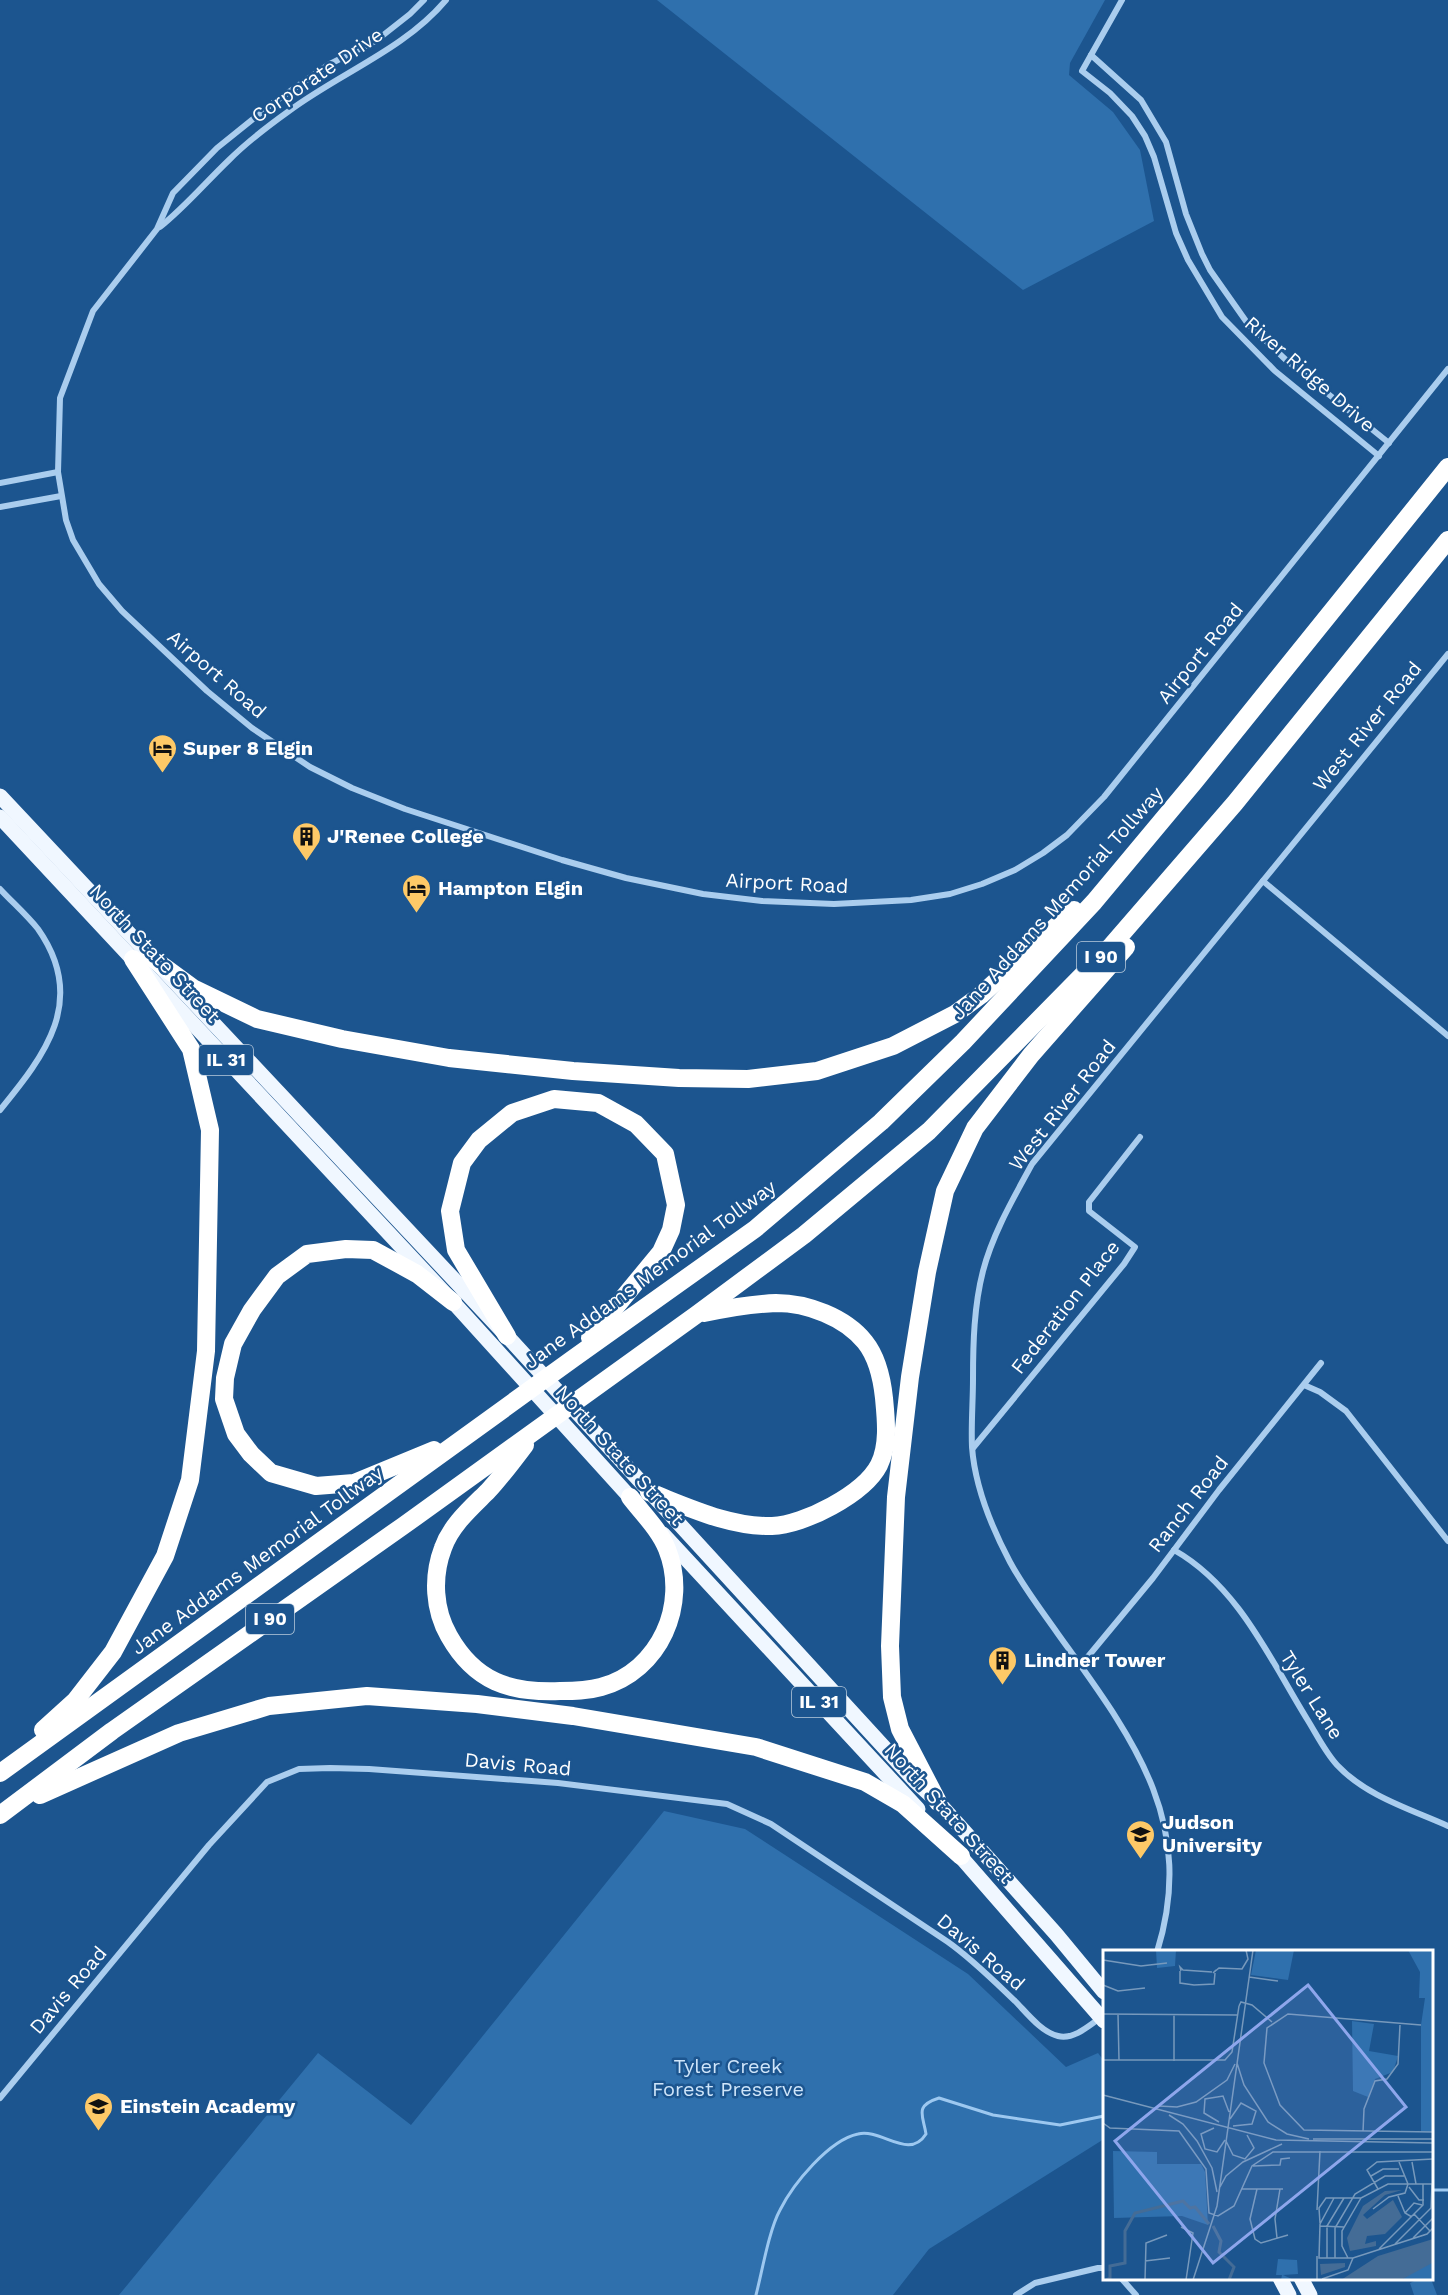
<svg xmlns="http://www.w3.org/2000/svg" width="1448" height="2295" font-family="'Work Sans',sans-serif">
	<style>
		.green { fill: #2f70ad }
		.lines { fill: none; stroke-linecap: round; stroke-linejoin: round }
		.stream { stroke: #9dc8f0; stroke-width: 3 }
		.street { stroke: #aacdee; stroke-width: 6 }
		.primary { stroke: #f0f7ff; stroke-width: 15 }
		.highway { stroke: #fff; stroke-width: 18 }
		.labels { text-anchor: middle; stroke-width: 5; stroke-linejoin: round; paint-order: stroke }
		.shield { fill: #1c558f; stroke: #bcd; stroke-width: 1.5 }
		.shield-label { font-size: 18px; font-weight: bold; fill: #fff }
		.street-label { font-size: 20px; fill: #fff; stroke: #1c558f }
		.poi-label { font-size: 20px; font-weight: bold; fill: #fff; stroke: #1c558f; text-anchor: start }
		.park-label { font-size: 20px; fill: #cfe5fa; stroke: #1c558f }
		.inset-river { fill: none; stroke: #446c96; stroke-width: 3 }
		.inset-road { fill: none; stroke: #7799bc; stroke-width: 1.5 }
		.view { fill: #8ea6ec; fill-opacity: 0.15; stroke: #8ea6ec; stroke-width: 3 }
		.inset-edge { fill: none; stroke: #fff; stroke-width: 3 }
	</style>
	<rect width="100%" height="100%" fill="#1c558f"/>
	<g class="green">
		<path d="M657,0H1105L1070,63L1069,75L1113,112L1140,150L1154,221L1023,290Z"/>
		<path d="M664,1811L745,1829L968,1974L1066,2067L1098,2053L1104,2061V2139L929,2249L893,2295H119L318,2053L411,2125Z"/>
		<path d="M1421,2278L1431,2279L1437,2295H1414L1410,2283Z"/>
	</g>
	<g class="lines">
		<g class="stream">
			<path d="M1432,2190H1448"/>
			<path d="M756,2295C762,2272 769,2230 780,2210C793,2184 829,2140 858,2134C881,2128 909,2161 926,2134C923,2115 914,2106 939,2098L993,2115L1060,2125L1104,2116"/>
		</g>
		<g class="street">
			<path d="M424,0L410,14L377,40L328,65L273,103L217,148L173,193L157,229L93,311L60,398L58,472L66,520L73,540L99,584L122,611L207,691L252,728L310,767L352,788L405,809L562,860L626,878L703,894L762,901L834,904L911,900L950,894L982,884L1015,870L1043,853L1067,835L1104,797L1448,369"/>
			<path d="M1122,0L1082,71L1110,93L1132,116L1145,136L1154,157L1176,233L1188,260L1222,317L1275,371L1379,456"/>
			<path d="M1091,55L1141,100L1166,142L1186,214L1202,254L1210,270L1248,324L1286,360L1389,443"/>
			<path d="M160,227C185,207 205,183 229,160C247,142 268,126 289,111C340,73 405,49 446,0"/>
			<path d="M0,483L58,472"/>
			<path d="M0,507L61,496"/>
			<path d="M1263,881L1448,1036"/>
			<path d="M0,889C12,902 27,915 38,929C88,1000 45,1055 0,1110"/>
			<path d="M1304,1385L1320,1392L1346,1411L1448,1541"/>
			<path d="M973,1448L1124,1264L1135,1247L1089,1211V1202L1140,1137"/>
			<path d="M1174,1550C1238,1586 1270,1659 1307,1719C1317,1735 1325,1752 1337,1765C1366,1796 1410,1809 1448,1826"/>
			<path d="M1081,1665L1153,1578L1219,1490L1321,1363"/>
			<path d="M1157,1952C1198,1820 1131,1736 1058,1634C1042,1611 1024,1588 1010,1562C992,1528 975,1487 972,1447C971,1424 973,1401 973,1379C973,1343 974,1306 983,1271C993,1233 1013,1199 1032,1164L1448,654"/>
			<path d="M0,2098L209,1845L267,1782L299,1769L330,1768L369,1769L558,1783L727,1804L771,1824L948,1942C972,1959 993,1980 1015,2001C1026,2012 1041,2032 1058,2036C1073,2040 1089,2026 1100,2018"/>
			<path d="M1121,2278L1136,2295"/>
			<path d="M1016,2295L1035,2283L1098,2268H1104"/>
		</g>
		<g class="primary">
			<path d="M0,796L507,1336L915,1781L938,1802L1056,1934L1104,1992"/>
			<path d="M0,817L453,1302L637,1505"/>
			<path d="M663,1534L918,1809"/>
			<path d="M954,1849L1104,2021"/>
			<path d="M1280,2278L1289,2295"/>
			<path d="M1301,2278L1310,2295"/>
		</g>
		<g class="highway">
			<path d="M148,955L193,988L257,1019L342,1039L449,1058L573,1071L679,1078L748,1079L817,1071L893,1046L955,1014L981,995L1074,910"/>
			<path d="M507,1336L456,1250L450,1211L462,1163L479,1140L512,1113L554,1099L598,1103L636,1124L665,1154L676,1205L671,1230L661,1252L590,1338"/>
			<path d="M525,1445C513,1461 501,1477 488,1491C471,1508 451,1525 443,1548C432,1577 434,1610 449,1636C475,1682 510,1693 560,1691C574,1691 587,1691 601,1687C660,1671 689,1604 667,1549C659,1529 642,1513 630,1497"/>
			<path d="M434,1450L354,1483L316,1486L271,1473L251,1454L236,1434L224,1399L225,1378L233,1344L252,1310L277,1276L307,1254L346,1249L373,1250L417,1274L453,1302"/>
			<path d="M649,1492C688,1507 729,1527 772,1526C804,1525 864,1494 879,1465C889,1445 886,1419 884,1398C882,1379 877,1357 865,1342C845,1317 807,1303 776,1303C751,1304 728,1308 704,1313"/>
			<path d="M43,1730L75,1701L113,1652L165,1556L190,1480L206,1351L210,1130L191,1049L133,959"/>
			<path d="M0,1773L574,1358L755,1229L881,1122L963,1042L1094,902L1195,781L1448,467"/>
			<path d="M40,1795L179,1733L269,1706L367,1696L477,1704L573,1716L756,1747L865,1782L903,1804L961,1856"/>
			<path d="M938,1802L900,1729L892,1697L890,1646L896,1497L910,1377L927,1272L945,1191L975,1128L1031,1055L1126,947"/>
			<path d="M0,1815L112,1731L403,1526L696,1315L804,1235L929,1131L1112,945L1235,803L1448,540"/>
		</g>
	</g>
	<defs>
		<symbol id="hotel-pin" viewBox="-11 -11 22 30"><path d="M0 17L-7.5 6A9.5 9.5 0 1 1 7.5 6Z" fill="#fec967" stroke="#1c558f"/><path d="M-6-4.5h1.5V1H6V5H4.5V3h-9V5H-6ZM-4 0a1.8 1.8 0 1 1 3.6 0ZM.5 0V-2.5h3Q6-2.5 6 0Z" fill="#111"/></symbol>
		<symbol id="building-pin" viewBox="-11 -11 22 30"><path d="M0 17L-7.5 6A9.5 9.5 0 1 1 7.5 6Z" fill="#fec967" stroke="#1c558f"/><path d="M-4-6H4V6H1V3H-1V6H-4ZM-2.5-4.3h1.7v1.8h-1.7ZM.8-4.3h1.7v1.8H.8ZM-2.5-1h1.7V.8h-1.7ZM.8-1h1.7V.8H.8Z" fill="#111"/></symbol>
		<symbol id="university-pin" viewBox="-11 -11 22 30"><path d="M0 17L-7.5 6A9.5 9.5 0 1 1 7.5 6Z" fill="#fec967" stroke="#1c558f"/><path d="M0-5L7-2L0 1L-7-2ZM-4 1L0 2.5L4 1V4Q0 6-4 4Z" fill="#111"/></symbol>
		<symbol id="school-pin" viewBox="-11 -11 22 30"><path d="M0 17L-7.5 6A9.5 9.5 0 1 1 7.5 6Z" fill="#fec967" stroke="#1c558f"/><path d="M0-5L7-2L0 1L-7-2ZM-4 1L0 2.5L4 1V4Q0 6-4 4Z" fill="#111"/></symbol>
	</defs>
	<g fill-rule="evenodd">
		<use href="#hotel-pin" x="146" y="732" width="33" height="45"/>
		<use href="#building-pin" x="290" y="820" width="33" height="45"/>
		<use href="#hotel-pin" x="400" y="872" width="33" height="45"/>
		<use href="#building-pin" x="986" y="1644" width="33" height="45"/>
		<use href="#university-pin" x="1124" y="1818" width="33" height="45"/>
		<use href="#school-pin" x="82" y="2090" width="33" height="45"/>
	</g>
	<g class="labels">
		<g class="shield">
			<rect x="1077" y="942" width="48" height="30" rx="4.5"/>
			<rect x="199" y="1045" width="54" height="30" rx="4.5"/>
			<rect x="246" y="1604" width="48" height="30" rx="4.5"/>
			<rect x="792" y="1687" width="54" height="30" rx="4.5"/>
		</g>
		<g class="shield-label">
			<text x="1101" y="963">I 90</text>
			<text x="226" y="1066">IL 31</text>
			<text x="270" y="1625">I 90</text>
			<text x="819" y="1708">IL 31</text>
		</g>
		<g class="street-label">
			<text transform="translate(317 75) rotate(-34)" y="7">Corporate Drive</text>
			<text transform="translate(1310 374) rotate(41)" y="7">River Ridge Drive</text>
			<text transform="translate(1200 653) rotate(-51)" y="7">Airport Road</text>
			<text transform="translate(217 674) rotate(41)" y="7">Airport Road</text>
			<text transform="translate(1367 726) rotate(-51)" y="7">West River Road</text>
			<text transform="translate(787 883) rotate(3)" y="7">Airport Road</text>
			<text transform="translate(1057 903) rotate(-48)" y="7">Jane Addams Memorial Tollway</text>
			<text transform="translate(155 953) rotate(47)" y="7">North State Street</text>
			<text transform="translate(1062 1105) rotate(-52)" y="7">West River Road</text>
			<text transform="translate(650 1274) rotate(-36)" y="7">Jane Addams Memorial Tollway</text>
			<text transform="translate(1065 1307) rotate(-52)" y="7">Federation Place</text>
			<text transform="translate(620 1455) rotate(48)" y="7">North State Street</text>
			<text transform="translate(1188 1504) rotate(-52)" y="7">Ranch Road</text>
			<text transform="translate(257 1560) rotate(-36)" y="7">Jane Addams Memorial Tollway</text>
			<text transform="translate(1312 1695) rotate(58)" y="7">Tyler Lane</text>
			<text transform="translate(518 1764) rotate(5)" y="7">Davis Road</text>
			<text transform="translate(949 1813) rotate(48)" y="7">North State Street</text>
			<text transform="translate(981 1952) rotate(40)" y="7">Davis Road</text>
			<text transform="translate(68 1990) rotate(-50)" y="7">Davis Road</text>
		</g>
		<g class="poi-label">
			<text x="183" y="755">Super 8 Elgin</text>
			<text x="327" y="843">J'Renee College</text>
			<text x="438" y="895">Hampton Elgin</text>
			<text x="1024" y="1667">Lindner Tower</text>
			<text x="1162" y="1829">Judson<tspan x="1162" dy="23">University</tspan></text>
			<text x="120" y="2113">Einstein Academy</text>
		</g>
		<g class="park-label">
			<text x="728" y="2073">Tyler Creek<tspan x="728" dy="23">Forest Preserve</tspan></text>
		</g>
	</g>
	<g transform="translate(1103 1950)">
		<rect width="330" height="330" fill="#1c558f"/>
		<path d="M53,0H73L72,16L54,18ZM153,0H191L185,30L148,25ZM305,0H330V182H318V75L322,48H316L317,22ZM249,71L271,74L266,101L295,106L290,122L272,129L265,147L250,141ZM10,201L54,202V214H98L102,222L105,275L79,266L11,268ZM175,309L194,310L195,324L180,325L191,330H178L179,325H173ZM330,312V330H298L313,320Z" fill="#2f70ad"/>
		<path d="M299,240L282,245L260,265L264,269L290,250L299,267L282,284L264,286L262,294L273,291V296L247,301L244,288L260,256L282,241ZM330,289L329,313L298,330H238L275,306ZM242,313V317L218,325L217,314Z" fill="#446c96"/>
		<path class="inset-river" d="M110,276L118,291L116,302L131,317L126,330M3,330L7,328V316L22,313V281L32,263L80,251L87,258L92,257L106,274"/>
		<path class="inset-road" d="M0,10L38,16L64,13M113,20L110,23L116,18L139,19L145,9L143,0M77,21V33L91,35L111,34L112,23M78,21L77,17L80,20L109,22M146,27L175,31M0,35L15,41L42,38M136,56L138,52L149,55L169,72M0,64L134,65M15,64L16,110M71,65V111M318,75L185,64L164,78L161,113L177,155L201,180L330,182M0,110H122L129,102L136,56M134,113L141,135L165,172L184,184L206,189M0,145L173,190L330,193M56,156L74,157L93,152L124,130L132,114M66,165L80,174L94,191L109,218L114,242M127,169L138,153L153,161L149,174L130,176M116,172L101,163L102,149L120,146L126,162M0,173L7,178L76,181L103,219L106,263L115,266L131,256L149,216L170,202H330M111,178L98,184L102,199L114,202L122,190M260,182L261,159L272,131L284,129L295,114L297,75M210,189H330M123,191L130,205L142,209L151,198L144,185M309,212L313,234M150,216L177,215L178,209L187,208M268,226L280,219H296M117,237L123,226L140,212L179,194M306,237L316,250H321M138,239H180M154,239L147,269L152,289L158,293L185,285M275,239L264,220L274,212L330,209M295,246L302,263L309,267M231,248L217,274L216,308H250L324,284L330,278M270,259L286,247L302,243L305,234L296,212M214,260L217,201M302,263L311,253L319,255M311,264L327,281M217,273L216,258L223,248H258L285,234H330M217,276L241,277M78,277L90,283L83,330M174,288L172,269L177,239M310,288L330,268M292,294L328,258L329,234M276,299L320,255V234M224,308V276L241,248M232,308V278L252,244L282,226H301M245,308L239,296V281L258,248M42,311L67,308M219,329L245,320L250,308M42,330L43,293L64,285M90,330L114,256L150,0M214,330V306"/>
		<path class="view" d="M205,35L303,157L110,313L12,191Z"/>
		<rect width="330" height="330" class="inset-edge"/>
	</g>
</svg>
